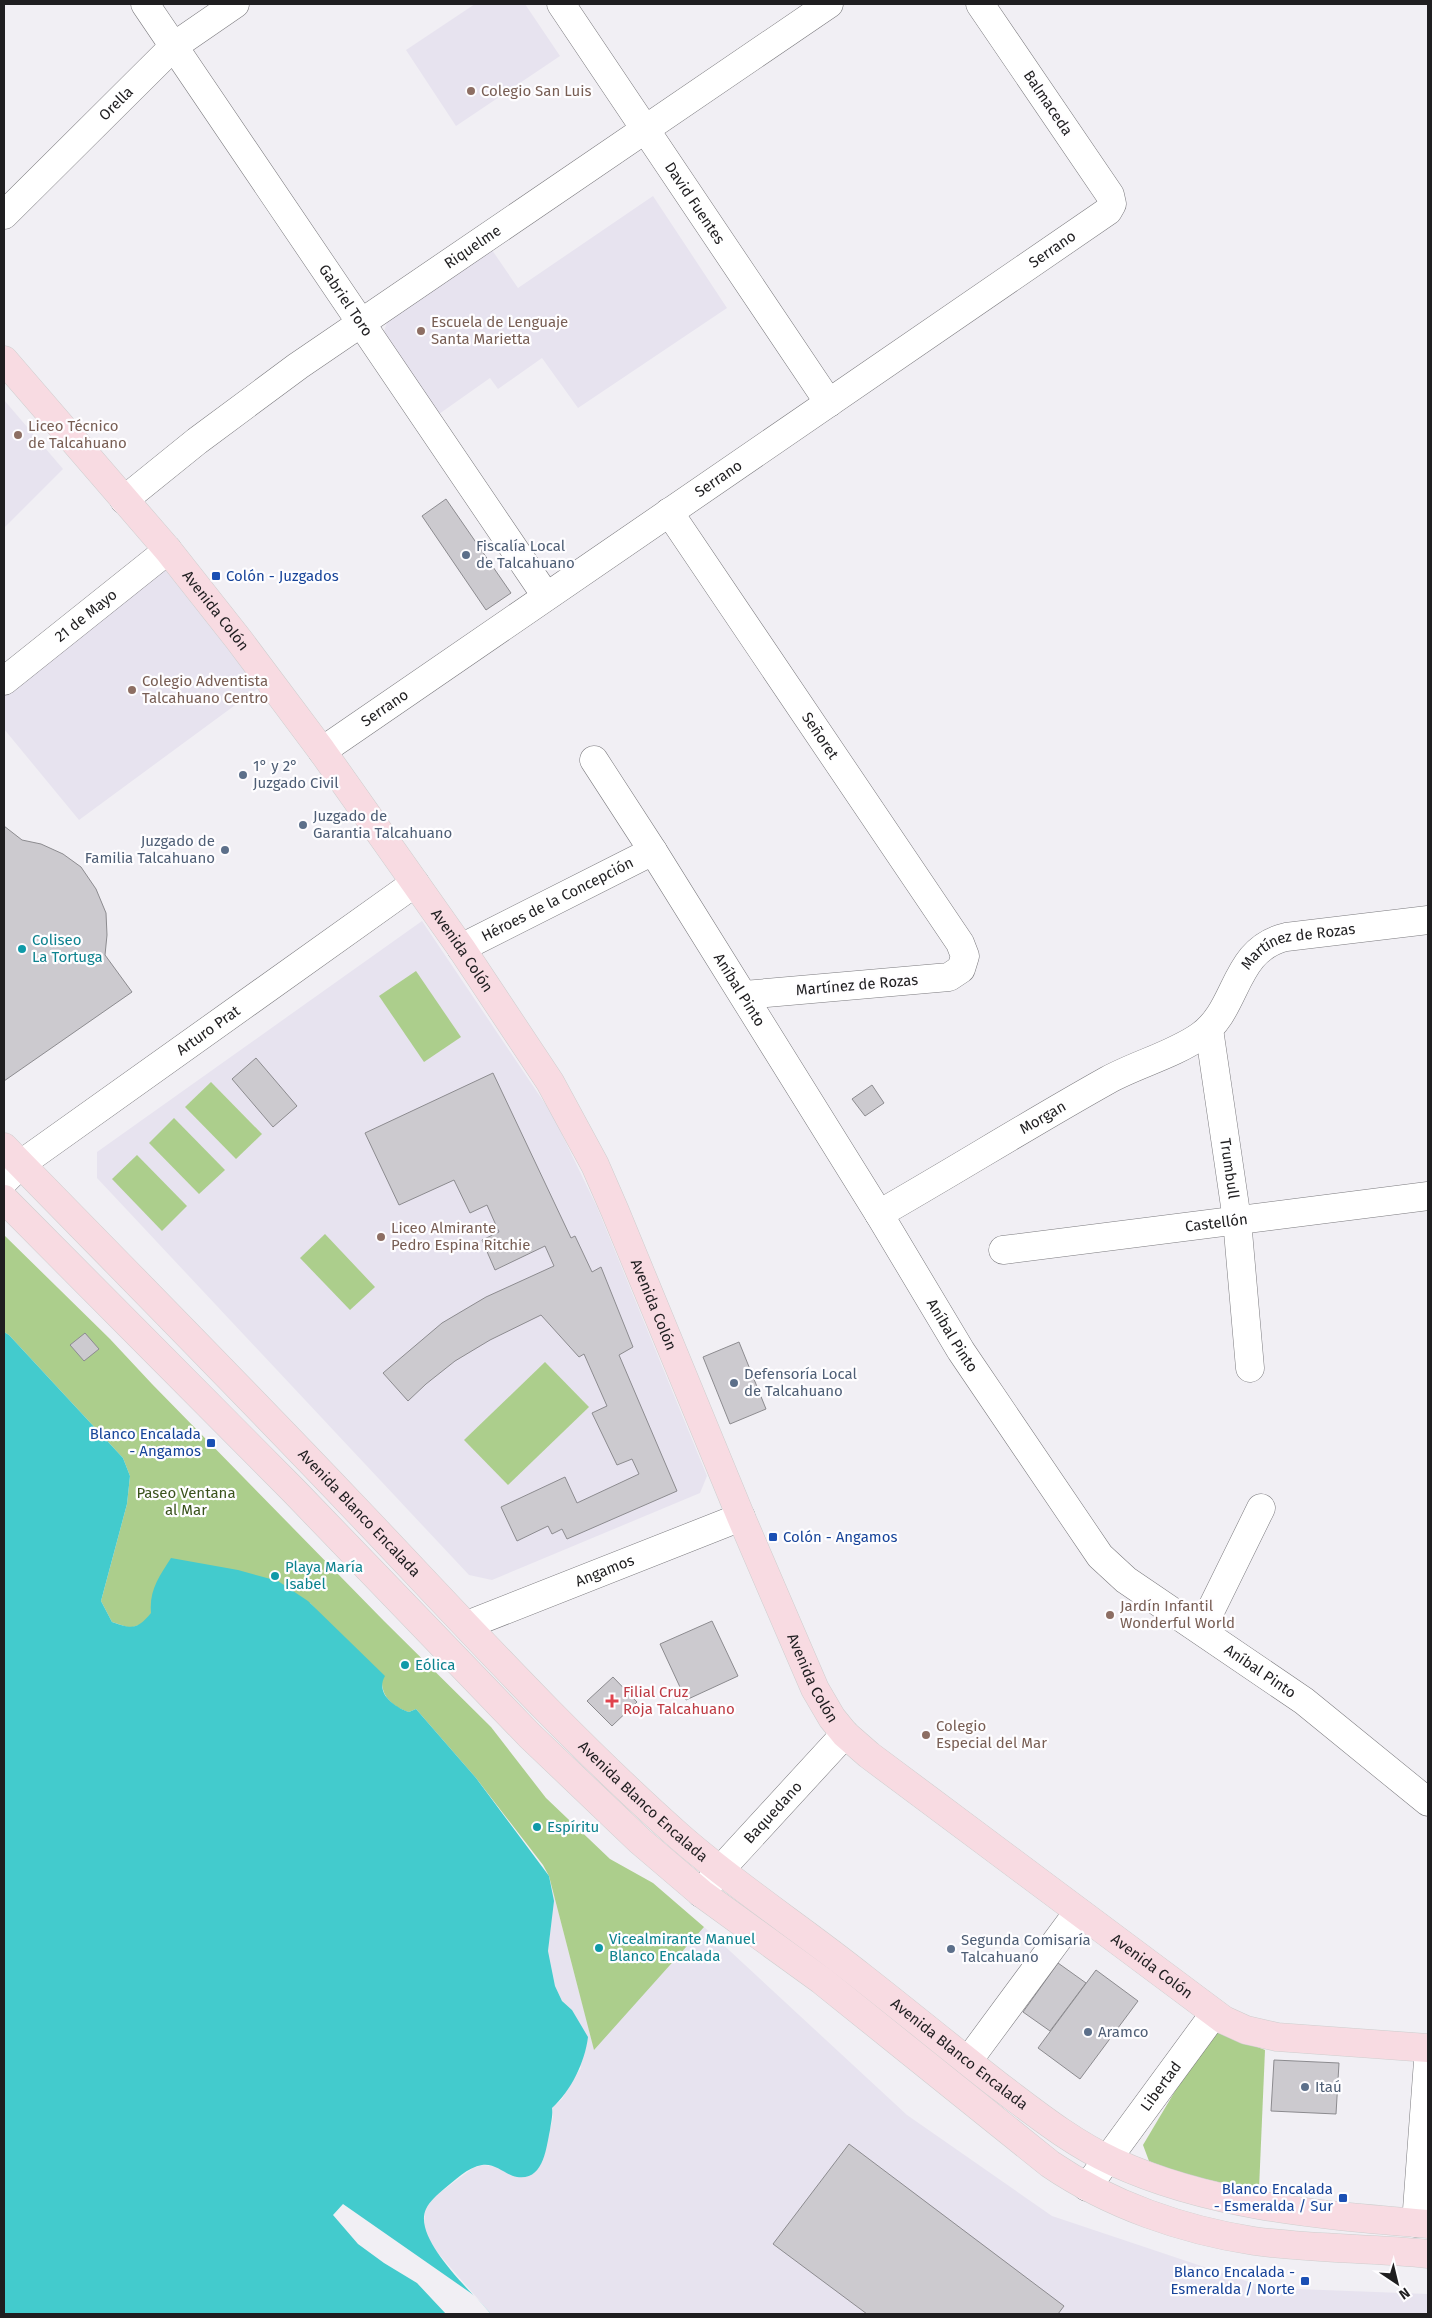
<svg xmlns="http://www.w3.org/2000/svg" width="1432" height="2318" font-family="'Fira Sans',sans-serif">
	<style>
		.built { fill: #e7e3ef }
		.green { fill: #acce8c }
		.water { fill: #43cbcd }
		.pier { fill: #f1eff4 }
		.building { fill: #cccacf; stroke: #8c8b8f }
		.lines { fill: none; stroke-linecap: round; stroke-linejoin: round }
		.minor-casing { stroke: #7b7a7e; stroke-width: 29 }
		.major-casing { stroke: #cecece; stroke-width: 29 }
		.minor { stroke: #fff; stroke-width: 28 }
		.major { stroke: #f8dbe2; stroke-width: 28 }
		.education-dot { fill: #8d6e63; stroke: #fefdff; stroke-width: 2 }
		.service-dot { fill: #5c6f8a; stroke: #fefdff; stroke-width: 2 }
		.transit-dot { fill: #1a4fb4; stroke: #fefdff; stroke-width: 2 }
		.culture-dot { fill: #0f9aa8; stroke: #fefdff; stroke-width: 2 }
		.health-dot { fill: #e0444e; stroke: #fefdff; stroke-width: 2 }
		.labels { text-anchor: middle; stroke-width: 4.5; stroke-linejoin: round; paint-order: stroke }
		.education-label { font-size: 15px; fill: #785e54; stroke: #fefdff; text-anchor: start }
		.street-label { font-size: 15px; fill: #1f1e20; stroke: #fefdff }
		.service-label { font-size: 15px; fill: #4e5e75; stroke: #fefdff; text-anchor: start }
		.transit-label { font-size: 15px; fill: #164399; stroke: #fefdff; text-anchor: end }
		.culture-label { font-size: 15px; fill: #0d838f; stroke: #fefdff; text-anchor: start }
		.park-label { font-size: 15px; fill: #3a531c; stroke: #fefdff }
		.health-label { font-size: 15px; fill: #be3a42; stroke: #fefdff; text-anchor: start }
	</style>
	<rect width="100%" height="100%" fill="#f1eff4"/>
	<g class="built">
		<path d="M475,4H525L560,56L456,126L406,50Z"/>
		<path d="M653,196L727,308L578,408L542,358L498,389L490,378L439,414L384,332L387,322L492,250L518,288Z"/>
		<path d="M4,400L63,469L4,528Z"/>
		<path d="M168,563L261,686L79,820L4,729V695Z"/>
		<path d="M422,921L552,1114L597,1207L707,1476L700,1493L492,1580L469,1575L97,1178V1152Z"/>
		<path d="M549,1876L594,2049L704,1927L907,2115L1052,2216L1267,2288L1428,2294V2314H491L430,2244L424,2227L425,2210L434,2197L473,2168L483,2165L498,2167L516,2177L550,2130L553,2117L552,2108L562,2099L570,2083L581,2068L572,2010L562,2001L555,1986L548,1951L552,1915V1890Z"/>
	</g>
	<g class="green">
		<path d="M416,971L461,1037L424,1062L379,996Z"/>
		<path d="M211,1082L262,1134L236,1159L185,1107Z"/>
		<path d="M174,1118L225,1170L199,1194L149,1143Z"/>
		<path d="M137,1155L187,1206L162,1231L112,1179Z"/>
		<path d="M325,1234L375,1287L350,1310L300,1258Z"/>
		<path d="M4,1235L110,1339L152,1384L384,1621L491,1727L546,1798L610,1859L653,1883L704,1927L594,2050L549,1876L543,1865L476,1778L416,1709L409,1712C395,1708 382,1698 382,1682L310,1603L142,1624L130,1628L112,1622L101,1601L127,1504L130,1476L123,1458L9,1335L4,1332Z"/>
		<path d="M545,1362L589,1407L508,1485L464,1440Z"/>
		<path d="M1212,2029L1265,2050L1259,2189C1218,2183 1188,2177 1149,2161L1143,2145Z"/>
	</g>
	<path class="water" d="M4,1332L9,1335L123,1458L130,1476L127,1504L101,1601L112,1622C132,1629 137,1630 151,1613C149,1590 159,1577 171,1558L238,1570L278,1581L308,1601L385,1676C375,1693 394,1707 409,1712L416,1709L476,1778L549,1876L554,1901L548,1951L555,1986L562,2001L572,2010L588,2037C585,2062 571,2091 552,2108C553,2116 551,2122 550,2130C546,2148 544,2181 517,2177C505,2175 496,2163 482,2165C468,2167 454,2181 444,2189C437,2195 430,2201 426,2209C412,2239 473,2293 491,2314H4Z"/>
	<path class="pier" d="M343,2204L475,2296L491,2314H446L417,2283L384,2263L358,2244L333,2215Z"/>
	<g class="building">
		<path d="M446,499L511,593L486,610L422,516Z"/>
		<path d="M4,826L22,840L41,844L63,854L81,867L96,889L106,913L107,935L105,955L132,992L4,1081Z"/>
		<path d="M256,1058L297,1106L273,1127L232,1079Z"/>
		<path d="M493,1073L571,1238L575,1236L592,1272L601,1267L633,1347L619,1355L677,1491L567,1539L562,1529L552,1534L548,1526L517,1541L501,1507L565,1477L577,1503L639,1474L632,1459L617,1465L592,1413L607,1406L584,1354L579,1357L541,1315L490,1340L455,1361L426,1384L408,1401L383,1373L442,1323L486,1297L554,1266L545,1246L495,1270L482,1240L499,1232L487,1205L470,1213L454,1180L399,1205L365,1133Z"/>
		<path d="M872,1085L884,1103L865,1116L852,1099Z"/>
		<path d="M85,1333L99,1349L84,1361L70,1345Z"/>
		<path d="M739,1342L766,1409L730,1424L703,1357Z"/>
		<path d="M712,1621L738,1676L686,1700L660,1644Z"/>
		<path d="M613,1677L637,1702L612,1726L587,1701Z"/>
		<path d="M1058,1963L1086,1983L1050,2031L1023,2012Z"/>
		<path d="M1096,1970L1138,2001L1080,2079L1038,2048Z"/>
		<path d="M1274,2060L1339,2063L1336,2114L1271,2111Z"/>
		<path d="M849,2144L1064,2306L1058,2314H867L773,2244Z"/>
	</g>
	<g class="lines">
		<defs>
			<g id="minor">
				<path id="s1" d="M145,4L546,596"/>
				<path id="s2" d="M561,4L829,403"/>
				<path id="s3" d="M4,215L174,46L235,4"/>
				<path id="s4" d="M124,500L197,441L298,366L829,4"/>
				<path id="s5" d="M669,512L960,943L965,956L961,969L949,977L744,995"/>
				<path id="s6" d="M4,681L168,550"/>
				<path id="s7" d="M322,751L1108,211L1112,204L1110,195L980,4"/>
				<path id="s8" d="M594,760L653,851L879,1214L961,1351L1100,1556L1126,1580L1304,1701L1428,1802"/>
				<path id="s9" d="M461,948L653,851"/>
				<path id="s10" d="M1209,1029L1237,1220L1250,1368"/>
				<path id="s11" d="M4,1181L21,1164L415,883"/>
				<path id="s12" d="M879,1214C956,1170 1031,1123 1108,1080C1137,1064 1173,1055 1200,1036C1239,1009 1232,950 1286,937L1428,920"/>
				<path id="s13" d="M1003,1250L1428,1196"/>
				<path id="s14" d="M467,1625L741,1517"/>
				<path d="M1201,1630L1261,1508"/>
				<path id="s15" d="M701,1893L721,1869L845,1734"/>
				<path d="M968,2061L1078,1912"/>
				<path id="s16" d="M1087,2187L1214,2014"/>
				<path d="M1416,2223L1428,2061"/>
			</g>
			<g id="major">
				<path id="s17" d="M4,360L168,550L239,640L322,751L461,948L550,1082L595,1165L615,1211L741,1517L815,1689L832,1718L845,1734L869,1755L1224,2020L1246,2030L1277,2037L1428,2048"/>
				<path id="s18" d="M4,1147C119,1265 236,1383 350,1503C458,1616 563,1733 680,1837C737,1887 802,1929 862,1977C908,2013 953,2050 999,2086C1035,2113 1072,2143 1114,2162C1212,2207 1322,2215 1428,2224"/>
				<path d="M4,1199L294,1491L530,1736L640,1841L701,1893L821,1980L1050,2164C1110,2205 1183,2230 1254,2241C1312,2249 1371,2248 1428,2254"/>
			</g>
		</defs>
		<use href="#minor" class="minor-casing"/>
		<use href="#major" class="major-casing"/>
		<use href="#minor" class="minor"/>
		<use href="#major" class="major"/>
	</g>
	<g class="education-dot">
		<circle cx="471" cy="91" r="5"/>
		<circle cx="421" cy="331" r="5"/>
		<circle cx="18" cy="435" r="5"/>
		<circle cx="132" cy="690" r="5"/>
		<circle cx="381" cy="1237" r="5"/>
		<circle cx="1110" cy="1615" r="5"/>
		<circle cx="926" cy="1735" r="5"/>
	</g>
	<g class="service-dot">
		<circle cx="466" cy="555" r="5"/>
		<circle cx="243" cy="775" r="5"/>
		<circle cx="303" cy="825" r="5"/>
		<circle cx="225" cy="850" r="5"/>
		<circle cx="734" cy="1383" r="5"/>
		<circle cx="951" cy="1949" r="5"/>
		<circle cx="1088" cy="2032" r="5"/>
		<circle cx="1305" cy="2087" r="5"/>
	</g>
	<g class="transit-dot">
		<rect x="211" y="571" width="10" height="10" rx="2.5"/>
		<rect x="206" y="1438" width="10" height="10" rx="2.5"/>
		<rect x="768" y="1532" width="10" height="10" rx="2.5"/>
		<rect x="1338" y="2193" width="10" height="10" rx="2.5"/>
		<rect x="1300" y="2276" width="10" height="10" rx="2.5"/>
	</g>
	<g class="culture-dot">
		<circle cx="22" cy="949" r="5"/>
		<circle cx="275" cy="1576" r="5"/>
		<circle cx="405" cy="1665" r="5"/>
		<circle cx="537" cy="1827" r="5"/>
		<circle cx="599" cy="1948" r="5"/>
	</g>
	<path class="health-dot" d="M609.5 1693.5h5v5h5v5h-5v5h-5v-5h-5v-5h5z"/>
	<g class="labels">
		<g class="education-label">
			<text x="481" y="96">Colegio San Luis</text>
			<text x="431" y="327">Escuela de Lenguaje<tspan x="431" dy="17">Santa Marietta</tspan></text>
			<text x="28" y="431">Liceo Técnico<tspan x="28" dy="17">de Talcahuano</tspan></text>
			<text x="142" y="686">Colegio Adventista<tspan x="142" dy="17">Talcahuano Centro</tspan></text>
			<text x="391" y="1233">Liceo Almirante<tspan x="391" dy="17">Pedro Espina Ritchie</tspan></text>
			<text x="1120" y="1611">Jardín Infantil<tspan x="1120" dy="17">Wonderful World</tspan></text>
			<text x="936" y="1731">Colegio<tspan x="936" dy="17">Especial del Mar</tspan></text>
		</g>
		<g class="street-label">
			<text transform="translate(1048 103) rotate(56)" y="5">Balmaceda</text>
			<text dy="5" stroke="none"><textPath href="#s3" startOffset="158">Orella</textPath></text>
			<text dy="5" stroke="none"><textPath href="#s2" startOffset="240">David Fuentes</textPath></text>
			<text dy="5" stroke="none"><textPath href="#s4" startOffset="431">Riquelme</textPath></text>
			<text dy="5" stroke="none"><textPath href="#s7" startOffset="886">Serrano</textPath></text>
			<text dy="5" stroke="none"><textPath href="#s1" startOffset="358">Gabriel Toro</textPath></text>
			<text dy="5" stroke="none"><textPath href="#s7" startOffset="481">Serrano</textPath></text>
			<text dy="5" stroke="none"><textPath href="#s17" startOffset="328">Avenida Colón</textPath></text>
			<text dy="5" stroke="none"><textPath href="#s6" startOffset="105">21 de Mayo</textPath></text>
			<text dy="5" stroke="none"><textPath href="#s7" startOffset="76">Serrano</textPath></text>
			<text dy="5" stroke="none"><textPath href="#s5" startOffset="270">Señoret</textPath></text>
			<text dy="5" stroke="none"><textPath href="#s9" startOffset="108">Héroes de la Concepción</textPath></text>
			<text dy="5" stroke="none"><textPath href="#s17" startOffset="748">Avenida Colón</textPath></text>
			<text dy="5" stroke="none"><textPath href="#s12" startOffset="511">Martínez de Rozas</textPath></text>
			<text transform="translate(857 985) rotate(-5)" y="5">Martínez de Rozas</text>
			<text dy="5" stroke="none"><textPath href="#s8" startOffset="272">Aníbal Pinto</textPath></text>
			<text dy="5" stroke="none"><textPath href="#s11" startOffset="254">Arturo Prat</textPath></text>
			<text dy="5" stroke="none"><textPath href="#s12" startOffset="190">Morgan</textPath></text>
			<text dy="5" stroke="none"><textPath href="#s10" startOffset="141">Trumbull</textPath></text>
			<text dy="5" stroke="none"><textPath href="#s13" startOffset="215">Castellón</textPath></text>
			<text dy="5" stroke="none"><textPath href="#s17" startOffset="1152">Avenida Colón</textPath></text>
			<text dy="5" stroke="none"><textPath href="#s8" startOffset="678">Aníbal Pinto</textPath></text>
			<text dy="5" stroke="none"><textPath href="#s18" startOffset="510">Avenida Blanco Encalada</textPath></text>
			<text dy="5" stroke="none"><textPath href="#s14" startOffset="148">Angamos</textPath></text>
			<text dy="5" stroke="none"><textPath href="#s8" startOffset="1141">Aníbal Pinto</textPath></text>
			<text dy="5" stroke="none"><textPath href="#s17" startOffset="1558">Avenida Colón</textPath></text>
			<text dy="5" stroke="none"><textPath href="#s18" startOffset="915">Avenida Blanco Encalada</textPath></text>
			<text dy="5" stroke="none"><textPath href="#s15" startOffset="108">Baquedano</textPath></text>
			<text dy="5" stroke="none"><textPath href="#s17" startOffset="2008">Avenida Colón</textPath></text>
			<text dy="5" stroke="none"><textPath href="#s18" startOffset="1320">Avenida Blanco Encalada</textPath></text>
			<text dy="5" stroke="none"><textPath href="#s16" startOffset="125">Libertad</textPath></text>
		</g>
		<g class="service-label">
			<text x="476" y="551">Fiscalía Local<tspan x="476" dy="17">de Talcahuano</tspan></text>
			<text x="253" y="771">1° y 2°<tspan x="253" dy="17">Juzgado Civil</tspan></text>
			<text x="313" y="821">Juzgado de<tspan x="313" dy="17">Garantia Talcahuano</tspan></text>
			<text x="215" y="846" text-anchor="end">Juzgado de<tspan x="215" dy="17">Familia Talcahuano</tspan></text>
			<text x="744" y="1379">Defensoría Local<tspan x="744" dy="17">de Talcahuano</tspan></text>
			<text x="961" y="1945">Segunda Comisaría<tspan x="961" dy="17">Talcahuano</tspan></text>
			<text x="1098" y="2037">Aramco</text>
			<text x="1315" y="2092">Itaú</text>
		</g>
		<g class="transit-label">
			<text x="226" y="581" text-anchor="start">Colón - Juzgados</text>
			<text x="201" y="1439">Blanco Encalada<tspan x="201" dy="17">- Angamos</tspan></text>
			<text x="783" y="1542" text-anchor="start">Colón - Angamos</text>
			<text x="1333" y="2194">Blanco Encalada<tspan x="1333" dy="17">- Esmeralda / Sur</tspan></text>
			<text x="1295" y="2277">Blanco Encalada -<tspan x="1295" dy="17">Esmeralda / Norte</tspan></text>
		</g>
		<g class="culture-label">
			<text x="32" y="945">Coliseo<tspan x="32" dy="17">La Tortuga</tspan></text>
			<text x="285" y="1572">Playa María<tspan x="285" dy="17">Isabel</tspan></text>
			<text x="415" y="1670">Eólica</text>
			<text x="547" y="1832">Espíritu</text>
			<text x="609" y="1944">Vicealmirante Manuel<tspan x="609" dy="17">Blanco Encalada</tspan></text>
		</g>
		<g class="park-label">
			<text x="186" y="1498">Paseo Ventana<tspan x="186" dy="17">al Mar</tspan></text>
		</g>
		<g class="health-label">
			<text x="623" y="1697">Filial Cruz<tspan x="623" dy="17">Roja Talcahuano</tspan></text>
		</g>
	</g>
	<rect width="1432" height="2318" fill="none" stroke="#1f1e20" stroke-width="10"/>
	<g transform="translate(1397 2283) rotate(145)" stroke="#fefdff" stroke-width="4" paint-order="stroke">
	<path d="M0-4L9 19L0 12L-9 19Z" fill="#1f1e20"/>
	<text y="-8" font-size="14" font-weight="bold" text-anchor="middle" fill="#1f1e20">N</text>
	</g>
</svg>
